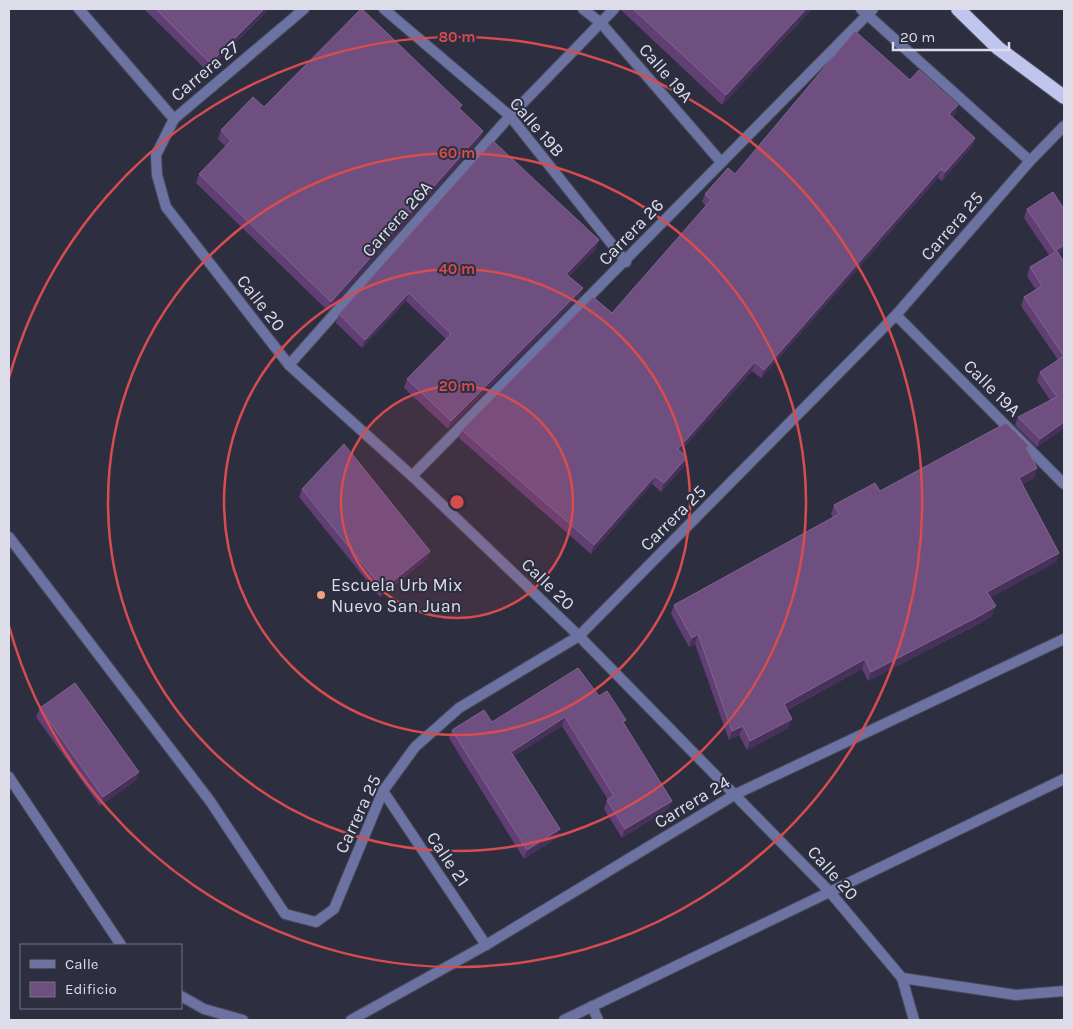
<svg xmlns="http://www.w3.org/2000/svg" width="1073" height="1029" font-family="Karla,sans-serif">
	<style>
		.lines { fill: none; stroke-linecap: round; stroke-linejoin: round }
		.minor-casing { stroke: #494b5c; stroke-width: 12 }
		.trunk-casing { stroke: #494b5c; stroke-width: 16 }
		.minor { stroke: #6c72a1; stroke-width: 10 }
		.trunk { stroke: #c0c5ee; stroke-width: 14 }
		.wall { fill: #613e74 }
		.shaded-wall { fill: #47315a }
		.building { fill: #6e4f80; stroke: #806591 }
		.ring { fill: none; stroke: #d74c4f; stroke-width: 2.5 }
		.poi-dot { fill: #f1a17e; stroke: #2d2f41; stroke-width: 2 }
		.labels { text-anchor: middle; stroke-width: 4; stroke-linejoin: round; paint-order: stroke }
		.street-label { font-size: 18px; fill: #dcdde9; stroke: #2d2f41 }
		.poi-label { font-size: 18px; fill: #dcdde9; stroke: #2d2f41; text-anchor: start }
		.centre { fill: #d74c4f; stroke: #2d2f41; stroke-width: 2.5 }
		.ring-label { font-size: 15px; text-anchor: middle; font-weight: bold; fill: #d74c4f; stroke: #2d2f41; stroke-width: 4; stroke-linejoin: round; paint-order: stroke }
	</style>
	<rect width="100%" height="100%" fill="#2d2f41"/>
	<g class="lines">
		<defs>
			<g id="minor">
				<path d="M79,9L174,119"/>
				<path d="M304,9L174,119L156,155L157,175L166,207L289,365L412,476L579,636L829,891L902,978L914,1020"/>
				<path d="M384,9L510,116L626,262"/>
				<path d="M583,9L601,23L721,162"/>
				<path d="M861,9L1030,161"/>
				<path d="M896,315L1064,484"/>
				<path d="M289,365L510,116L614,9"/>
				<path d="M412,476L873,9"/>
				<path d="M9,537L210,801L285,914L316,922L334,909L383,791L415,747L459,708L579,636L896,315L1030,161L1064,126"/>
				<path d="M9,777L121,945"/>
				<path d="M383,791L486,945"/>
				<path d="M902,978L1016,995L1064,991"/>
				<path d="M181,996L204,1009L243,1020"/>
				<path d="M592,1006L598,1020"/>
				<path d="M351,1020L486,945L736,794L1064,639"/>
				<path d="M564,1020L1064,779"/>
			</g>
			<path id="trunk" d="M958,9L998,48L1064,97"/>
		</defs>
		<use href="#minor" class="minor-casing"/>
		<use href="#trunk" class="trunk-casing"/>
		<use href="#minor" class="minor"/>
		<use href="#trunk" class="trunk"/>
	</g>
	<g class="wall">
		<path d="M144,9H269L207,71Z"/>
		<path d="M620,9H812L722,105L621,10Z"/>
		<path d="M910,80L958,105L955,114L952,117L975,138L972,146L942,181L938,178L761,378L752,371L728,398L680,451L687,457L684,466L661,492L652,484L591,554L459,438L462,430L612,313L706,206L702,202L705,194L735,174Z"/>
		<path d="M264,107L460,109L483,131L480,139L328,311L196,183L199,174L226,147L218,139L221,130Z"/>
		<path d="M493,141L596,249L569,276L583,288L580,296L448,429L404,388L407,379L446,339L406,301L362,348L336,323L339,314Z"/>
		<path d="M1027,209H1064V251L1059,254L1064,262V428L1037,447L1015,425L1018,417L1050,400L1037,381L1040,372L1058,360L1021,306L1024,297L1036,290L1027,276L1030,267L1049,255L1024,218Z"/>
		<path d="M1027,450L1037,468L1034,478L1022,484L1059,553L1056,562L991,597L992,616L978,624L868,681L862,669L787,710L788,728L747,750L739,735L729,740L695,644L689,647L671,614L674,605L833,518L831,514L834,505Z"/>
		<path d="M302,489L430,551L427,559L380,597L299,497Z"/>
		<path d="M599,696L624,724L672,801L668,809L622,838L604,809L607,800H608L562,726L514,756L560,829L557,838L524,859L449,738L452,730L492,722Z"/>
		<path d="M40,708L139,772L136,780L100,806L36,717Z"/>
	</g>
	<g class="shaded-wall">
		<path d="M264,9H269L207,71L210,63Z"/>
		<path d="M806,9H812L722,105L726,95Z"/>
		<path d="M958,105L955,114L946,123L949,114Z"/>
		<path d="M483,131L480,139L328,311L331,302Z"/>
		<path d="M975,138L972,146L942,181L945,172Z"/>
		<path d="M941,169L938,178L761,378L764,370Z"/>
		<path d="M599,240L596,249L563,282L566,274Z"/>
		<path d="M1064,245V251L1052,260L1055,251Z"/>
		<path d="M583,288L580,296L448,429L451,421Z"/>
		<path d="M409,293L406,301L362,348L365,340Z"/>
		<path d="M755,362L752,371L675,458L678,449Z"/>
		<path d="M1064,422V428L1037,447L1040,439Z"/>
		<path d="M687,457L684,466L661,492L664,483Z"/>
		<path d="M1037,468L1034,478L1016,487L1019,478Z"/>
		<path d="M655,476L652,484L591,554L594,545Z"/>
		<path d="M430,551L427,559L380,597L383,589Z"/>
		<path d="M1059,553L1056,562L984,601L987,592Z"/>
		<path d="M996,606L992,616L868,681L871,672Z"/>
		<path d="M698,634L695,644L689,647L692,638Z"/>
		<path d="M865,659L862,669L780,713L784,704Z"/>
		<path d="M565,717L562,726L508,760L511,752Z"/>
		<path d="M792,719L788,728L747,750L750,741Z"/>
		<path d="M743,726L739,735L729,740L732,731Z"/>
		<path d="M139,772L136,780L100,806L103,797Z"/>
		<path d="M672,801L668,809L622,838L625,829Z"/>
		<path d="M560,829L557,838L524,859L527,850Z"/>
	</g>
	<g class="building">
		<path d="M156,9H264L210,63Z"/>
		<path d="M361,9H362L462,105L459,108L483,131L331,302L199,174L231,141L221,130L253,97L264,107Z"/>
		<path d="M633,9H806L726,95Z"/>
		<path d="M855,31L910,80L919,70L958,105L949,114L975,138L945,172L941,169L764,370L755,362L731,389L678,449L687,457L664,483L655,476L594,545L462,430L593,297L612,313L711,200L705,194L728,168L735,174Z"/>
		<path d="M493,141L599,240L566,274L583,288L451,421L407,379L451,334L409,293L365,340L339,314Z"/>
		<path d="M1053,192L1064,209V245L1055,251L1027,209Z"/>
		<path d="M1057,251L1064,262V422L1040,439L1018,417L1057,397L1040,372L1064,356L1024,297L1042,286L1030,267Z"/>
		<path d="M1006,423L1029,446L1026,448L1037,468L1019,478L1059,553L987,592L996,606L981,615L871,672L865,659L784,704L792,719L750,741L743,726L732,731L698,634L692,638L674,605L839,514L834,505L875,483L880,491Z"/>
		<path d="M344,444L430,551L383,589L302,489Z"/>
		<path d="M578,668L599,696L607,691L626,720L623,722L672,801L625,829L607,800L614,796L565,717L511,752L560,829L527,850L452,730L484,710L492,722Z"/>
		<path d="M75,683L139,772L103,797L40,708Z"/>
	</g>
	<circle cx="457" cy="502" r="116" fill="#d74c4f" fill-opacity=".12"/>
	<g class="ring">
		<circle cx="457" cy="502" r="116"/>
		<circle cx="457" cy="502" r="233"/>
		<circle cx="457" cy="502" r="349"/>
		<path d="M9 378A465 465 0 1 1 9 626"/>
	</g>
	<circle class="poi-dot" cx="321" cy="595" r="5"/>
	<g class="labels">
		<g class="street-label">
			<text transform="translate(205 71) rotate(-40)" y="6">Carrera 27</text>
			<text transform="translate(666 73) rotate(49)" y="6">Calle 19A</text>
			<text transform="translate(537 127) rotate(49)" y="6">Calle 19B</text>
			<text transform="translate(397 219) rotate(-48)" y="6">Carrera 26A</text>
			<text transform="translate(952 226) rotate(-49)" y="6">Carrera 25</text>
			<text transform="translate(631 232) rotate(-46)" y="6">Carrera 26</text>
			<text transform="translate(261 303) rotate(52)" y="6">Calle 20</text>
			<text transform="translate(992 388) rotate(45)" y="6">Calle 19A</text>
			<text transform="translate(673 518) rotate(-45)" y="6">Carrera 25</text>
			<text transform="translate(548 584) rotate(44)" y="6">Calle 20</text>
			<text transform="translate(692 802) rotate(-31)" y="6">Carrera 24</text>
			<text transform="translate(358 814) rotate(-65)" y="6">Carrera 25</text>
			<text transform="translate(448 859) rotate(56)" y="6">Calle 21</text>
			<text transform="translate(833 873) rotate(48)" y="6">Calle 20</text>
		</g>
		<g class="poi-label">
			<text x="331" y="591">Escuela Urb Mix<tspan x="331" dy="21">Nuevo San Juan</tspan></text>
		</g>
	</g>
	<circle cx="457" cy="502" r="8" class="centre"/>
	<g class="ring-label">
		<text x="457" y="42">80 m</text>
		<text x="457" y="158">60 m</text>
		<text x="457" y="274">40 m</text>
		<text x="457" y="391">20 m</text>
	</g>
	<rect width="1073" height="1029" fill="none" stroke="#dcdde9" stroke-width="20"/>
	<rect x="20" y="944" width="162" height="65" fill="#2d2f41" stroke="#737584"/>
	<rect x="30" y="960" width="25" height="8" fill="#6c72a1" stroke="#737584"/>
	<text x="65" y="969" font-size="15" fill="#dcdde9">Calle</text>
	<rect x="30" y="982" width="25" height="15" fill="#6e4f80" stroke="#737584"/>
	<text x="65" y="994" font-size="15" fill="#dcdde9">Edificio</text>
	<path d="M893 42v8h116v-8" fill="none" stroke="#dcdde9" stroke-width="2.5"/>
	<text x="900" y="42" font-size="15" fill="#dcdde9" stroke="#2d2f41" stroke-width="4" paint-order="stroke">20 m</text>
</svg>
